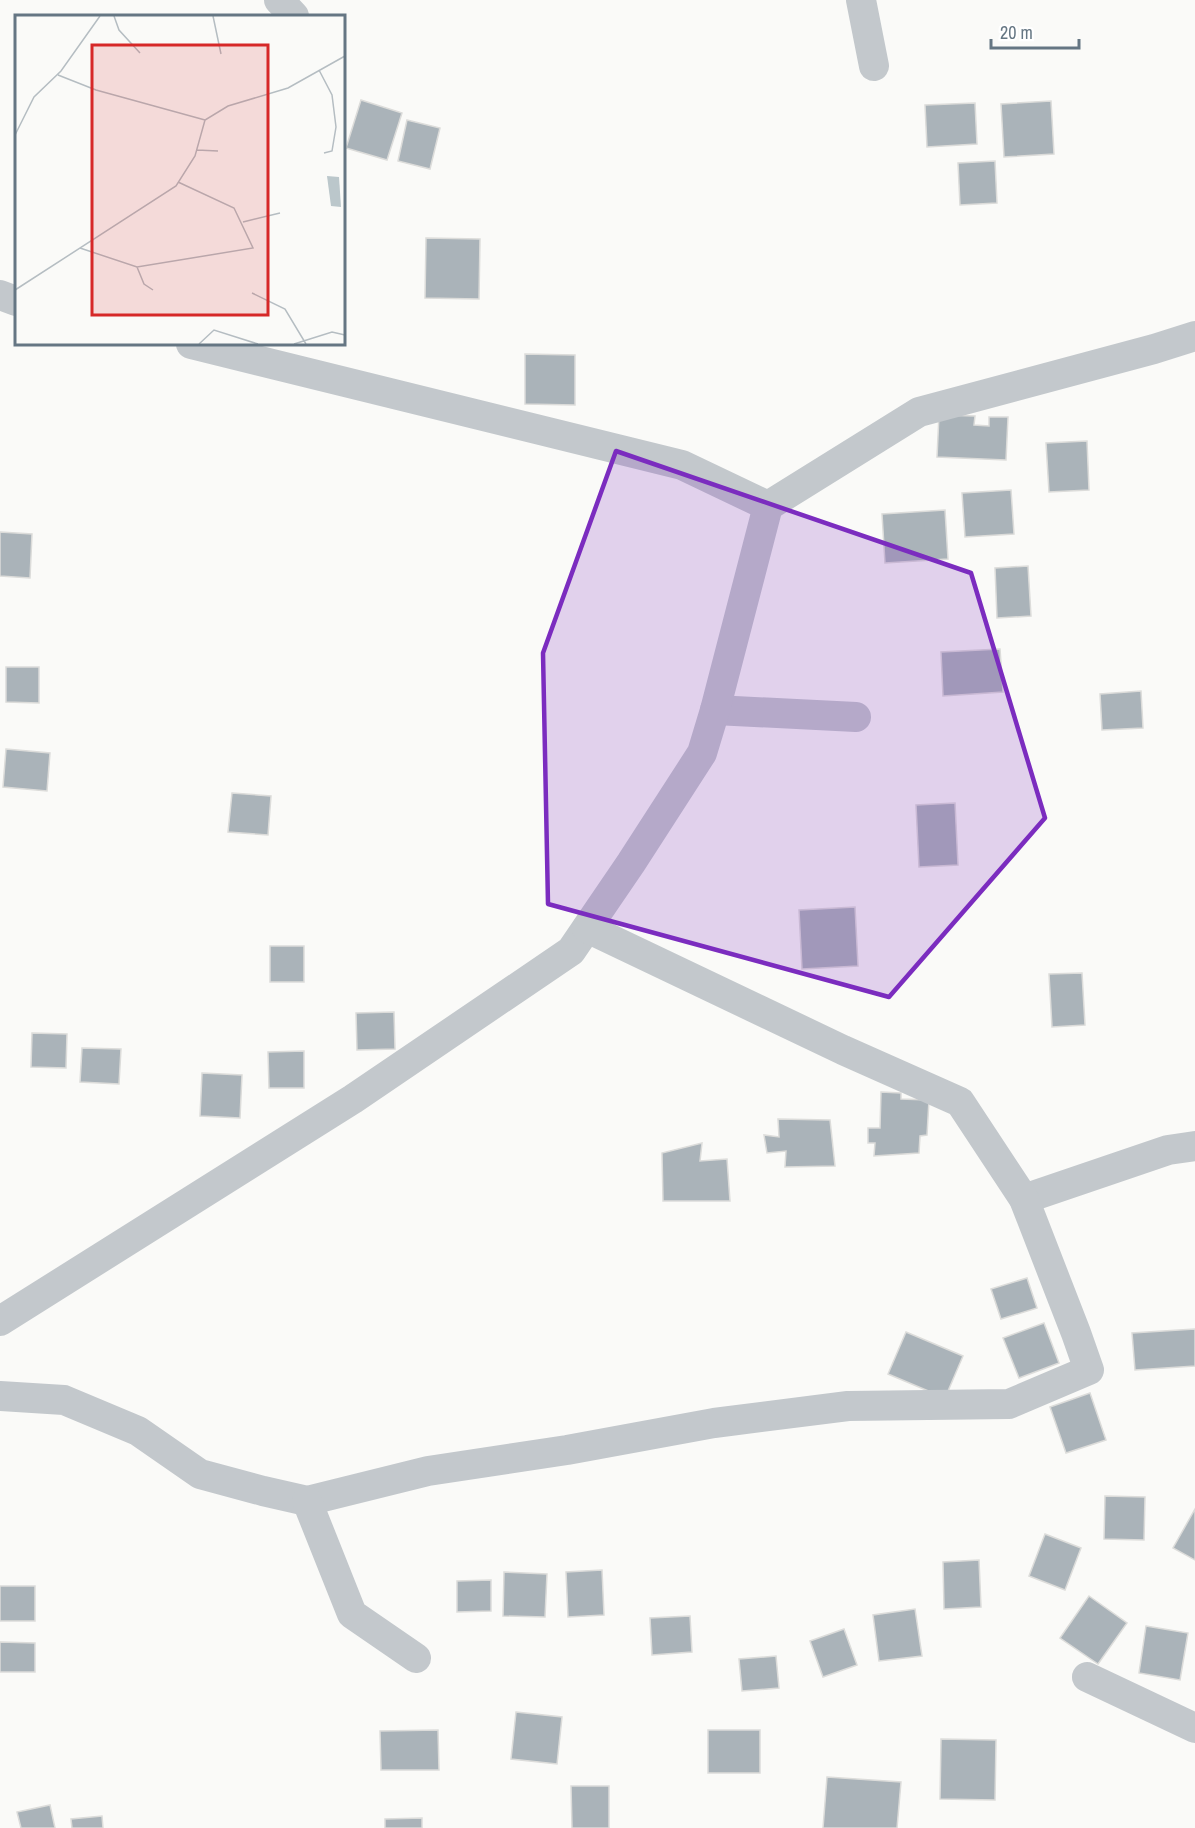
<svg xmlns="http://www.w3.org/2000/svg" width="1195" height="1828" font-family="'Archivo Narrow',sans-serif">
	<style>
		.building { fill: #aab3b9; stroke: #dcdcda; stroke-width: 1.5 }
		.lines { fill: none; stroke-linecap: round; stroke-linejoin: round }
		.minor { stroke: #c3c8cc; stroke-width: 30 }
		.marked { fill: #7b2cbf; fill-opacity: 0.2; stroke: #7b2cbf; stroke-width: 4.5; stroke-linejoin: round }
		.inset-road { fill: none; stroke: #b5bdc2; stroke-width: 1.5 }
		.view { fill: #d62828; fill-opacity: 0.15; stroke: #d62828; stroke-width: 3 }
		.inset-edge { fill: none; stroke: #657683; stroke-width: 3 }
	</style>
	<rect width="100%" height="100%" fill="#fafaf8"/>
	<g class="building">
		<path d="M361,100L402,113L387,160L346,148Z"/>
		<path d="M1051,101L1054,154L1004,157L1001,104Z"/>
		<path d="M975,103L977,144L927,147L925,105Z"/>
		<path d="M407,120L440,128L430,169L398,161Z"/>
		<path d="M995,161L997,203L960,205L958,163Z"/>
		<path d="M426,238L480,239L479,299L425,298Z"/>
		<path d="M525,354L575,355V405L525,404Z"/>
		<path d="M939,415L975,416L974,425L989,426V417H1008L1006,460L937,457Z"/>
		<path d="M1087,441L1089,490L1049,492L1046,443Z"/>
		<path d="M1011,490L1014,534L965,537L962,493Z"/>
		<path d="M945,510L948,559L885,563L882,514Z"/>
		<path d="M0,532L32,534L30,578L0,576Z"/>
		<path d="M1028,566L1031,616L997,618L995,568Z"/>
		<path d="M1000,649L1003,692L943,696L941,652Z"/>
		<path d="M6,667H39V703L6,702Z"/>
		<path d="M1141,691L1143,728L1102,730L1100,694Z"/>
		<path d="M6,749L50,753L47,791L3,787Z"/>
		<path d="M232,793L271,796L268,835L228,832Z"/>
		<path d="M955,803L958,865L919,867L916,805Z"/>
		<path d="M855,907L858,966L802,969L799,910Z"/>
		<rect x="270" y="946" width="34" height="36"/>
		<path d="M1082,973L1085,1025L1052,1027L1049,974Z"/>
		<path d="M394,1012L395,1049L357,1050L356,1013Z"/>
		<path d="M32,1033L67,1034L66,1068L31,1067Z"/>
		<path d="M82,1048L121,1049L119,1084L80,1082Z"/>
		<path d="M304,1051V1088H269L268,1052Z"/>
		<path d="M202,1073L242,1075L240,1118L200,1116Z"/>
		<path d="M881,1092L901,1093V1099L929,1100L927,1135L920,1136L919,1153L874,1156L875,1143H868V1128H880Z"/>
		<path d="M778,1119L830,1120L835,1166L785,1167L786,1151L767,1153L764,1135L779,1137Z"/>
		<path d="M702,1143L700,1161L727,1159L730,1201H663L662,1153Z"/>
		<path d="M1027,1278L1037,1308L1001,1319L991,1289Z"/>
		<path d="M1044,1323L1059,1363L1019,1378L1003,1338Z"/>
		<path d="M1195,1329V1366L1135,1370L1132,1333Z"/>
		<path d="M906,1332L963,1356L945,1398L888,1374Z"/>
		<path d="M1090,1393L1106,1440L1066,1453L1050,1407Z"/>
		<path d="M1105,1496L1145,1497L1144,1540L1104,1539Z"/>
		<path d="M1195,1509V1560L1173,1548Z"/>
		<path d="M1045,1534L1081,1548L1065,1590L1029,1576Z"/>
		<path d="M979,1560L981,1607L944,1609L943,1562Z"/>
		<path d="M602,1570L604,1615L568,1617L566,1572Z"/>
		<path d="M504,1572L547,1574L545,1617L503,1616Z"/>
		<path d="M491,1580V1611L457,1612V1581Z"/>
		<rect x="0" y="1586" width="35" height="35"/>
		<path d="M1089,1596L1127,1623L1098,1664L1060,1638Z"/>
		<path d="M915,1609L922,1656L879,1661L873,1615Z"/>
		<path d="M690,1616L692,1652L652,1655L650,1618Z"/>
		<path d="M1146,1626L1188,1633L1180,1680L1139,1673Z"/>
		<path d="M844,1629L857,1665L823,1677L810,1641Z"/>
		<path d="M0,1642L35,1643V1672H0Z"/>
		<path d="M776,1656L779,1688L742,1691L739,1659Z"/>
		<path d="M516,1712L562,1717L557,1764L511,1759Z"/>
		<path d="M438,1730L439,1770H381L380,1731Z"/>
		<rect x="708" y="1730" width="52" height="43"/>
		<path d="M941,1739L996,1740L995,1800L940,1799Z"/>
		<path d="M827,1777L901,1782L897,1828H823Z"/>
		<path d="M571,1786H609V1828H572Z"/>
		<path d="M50,1805L55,1828H21L17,1812Z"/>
		<path d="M102,1816L103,1828H72L71,1819Z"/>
		<path d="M422,1818V1828H385V1819Z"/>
	</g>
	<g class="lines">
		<g class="minor">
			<path d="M279,0L294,16"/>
			<path d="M861,0L874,66"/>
			<path d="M0,295L16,301"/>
			<path d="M191,344L682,465L768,506"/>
			<path d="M715,710L856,717"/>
			<path d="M1024,1199L1168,1150L1195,1146"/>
			<path d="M0,1321L353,1099L571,951L631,863L702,753L715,710L768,506L919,412L1154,349L1195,336"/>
			<path d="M0,1396L64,1400L138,1431L200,1474L263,1491L307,1501L428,1471L567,1450L714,1423L848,1406L1009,1404L1089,1370L1076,1333L1024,1199L960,1102L843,1050L587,928"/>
			<path d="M307,1501L352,1614L416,1658"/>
			<path d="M1087,1677L1195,1728"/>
		</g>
	</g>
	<path class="marked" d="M616,451L971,573L1045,818L889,997L548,904L543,653Z"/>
	<g transform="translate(15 15)">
		<rect width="330" height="330" fill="#fafaf8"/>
		<path d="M312,161L324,162L326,192L316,191Z" fill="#bbc7cb"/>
		<path class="inset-road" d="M99,1L104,15L125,38M198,1L206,39M304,55L317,80L321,112L317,136L309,138M43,60L81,75L190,105M0,120L19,82L46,56L85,1M182,135L203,136M228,207L265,198M65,233L122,252L238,233L219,193L163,167M122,252L129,269L138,275M0,275L161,171L180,141L190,105L213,91L273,73L330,41M237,278L270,294L291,329M184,329L199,315L243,329M279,329L317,317L330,320"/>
		<path class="view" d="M77,30H253V300H77Z"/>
		<rect width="330" height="330" class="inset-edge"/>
	</g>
	<path d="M991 39v9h88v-9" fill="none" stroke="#657683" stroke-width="3"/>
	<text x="1000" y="39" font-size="18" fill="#657683" stroke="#ffffff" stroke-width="4.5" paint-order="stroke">20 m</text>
</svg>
